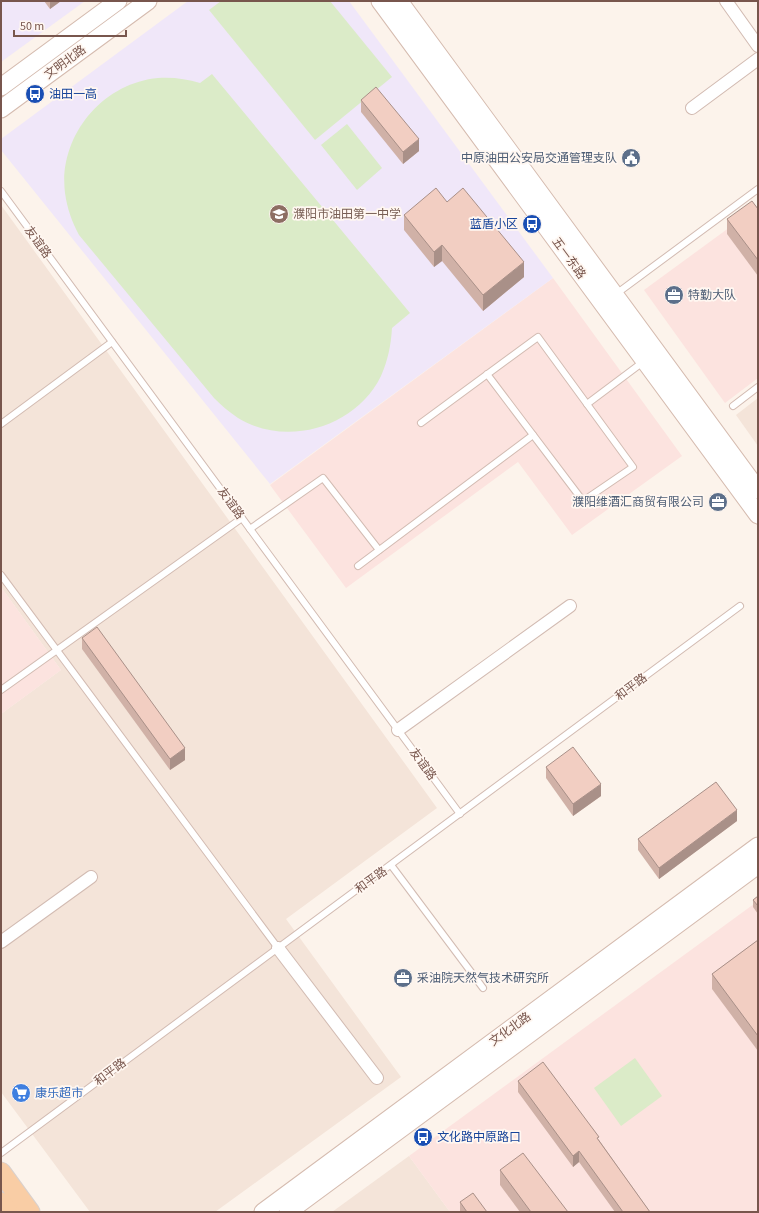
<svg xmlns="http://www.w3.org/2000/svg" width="759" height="1213" font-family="'Source Sans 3','Noto Sans SC',sans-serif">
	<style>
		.residential { fill: #f4e4d9 }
		.commercial { fill: #fce3df }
		.education { fill: #f0e7f9 }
		.green { fill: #dbebc8 }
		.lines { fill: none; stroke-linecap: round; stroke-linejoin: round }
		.lane-casing { stroke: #d2bbb2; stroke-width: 8 }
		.street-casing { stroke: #d2bbb2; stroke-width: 14 }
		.secondary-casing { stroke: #d5bbaf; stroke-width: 19 }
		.primary-casing { stroke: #d9d0cd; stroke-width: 21 }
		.lane { stroke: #fff; stroke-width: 6 }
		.street { stroke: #fff; stroke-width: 12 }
		.secondary { stroke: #fff; stroke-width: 17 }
		.primary { stroke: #f9cda5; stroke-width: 19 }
		.wall { fill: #d0b1a7 }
		.shaded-wall { fill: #a99088 }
		.building { fill: #f2cec2; stroke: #a99088 }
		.labels { text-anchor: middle; stroke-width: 3.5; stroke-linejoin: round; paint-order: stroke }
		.street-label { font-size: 12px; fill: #78564d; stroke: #fff7f1 }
		.transit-label { font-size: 12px; fill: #164399; stroke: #fff7f1; text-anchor: start }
		.service-label { font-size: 12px; fill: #4e5e75; stroke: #fff7f1; text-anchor: end }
		.education-label { font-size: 12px; fill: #785e54; stroke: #fff7f1; text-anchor: start }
		.shop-label { font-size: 12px; fill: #366cbe; stroke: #fff7f1; text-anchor: start }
	</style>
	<rect width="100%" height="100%" fill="#fcf3eb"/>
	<g class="residential">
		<path d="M1,205L437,808L286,919L401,1077L215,1212H90L1,1092V714L61,670L1,587Z"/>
		<path d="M758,398V446L736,415Z"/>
		<path d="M409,1156L450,1212H332Z"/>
	</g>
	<g class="commercial">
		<path d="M752,211L758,219V378L725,403L644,290Z"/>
		<path d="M553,278L682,456L572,535L518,462L346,588L270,485Z"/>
		<path d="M1,587L61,670L1,714Z"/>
		<path d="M758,901V1212H450L409,1156Z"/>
	</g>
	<g class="education">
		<path d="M1,1H85L1,62Z"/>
		<path d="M188,1H349L553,278L270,484L1,150V139Z"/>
	</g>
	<g class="green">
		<path d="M221,1H330L392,77L315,140L209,10Z"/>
		<path d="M212,74L410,313L392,328C391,345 388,360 381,376C356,427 287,448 238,418C229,412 221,405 214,398L79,235C72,222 67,208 65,193C58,137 102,83 158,78C173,77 187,79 200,83Z"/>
		<path d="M347,124L382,168L357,190L321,145Z"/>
		<path d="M635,1058L662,1096L621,1126L594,1088Z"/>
	</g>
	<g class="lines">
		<defs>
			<g id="lane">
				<path d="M1,191L460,814"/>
				<path d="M616,294L758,189"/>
				<path d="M587,404L643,362"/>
				<path d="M733,406L758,387"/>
				<path d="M421,423L538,337L633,467L583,501L487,374"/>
				<path d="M1,424L112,342"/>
				<path d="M250,529L323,478L379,550"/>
				<path d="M358,566L533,435"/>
				<path d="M1,575L278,948"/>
				<path d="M1,690L242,518"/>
				<path d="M391,865L483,988"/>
				<path d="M1,1153L740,606"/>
			</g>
			<g id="street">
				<path d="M726,1L758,46"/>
				<path d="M692,108L758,59"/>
				<path d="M398,730L570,606"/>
				<path d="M1,942L91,877"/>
				<path d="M278,948L377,1078"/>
			</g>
			<g id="secondary">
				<path d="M380,1L758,515"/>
				<path d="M399,1L758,490"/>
				<path d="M1,87L118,1"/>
				<path d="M1,109L148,1"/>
				<path d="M263,1212L758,846"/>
				<path d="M288,1212L758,865"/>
			</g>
			<g id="primary">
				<path d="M1,1172L30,1212"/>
				<path d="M1,1202L8,1212"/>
			</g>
		</defs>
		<use href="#lane" class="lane-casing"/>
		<use href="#street" class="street-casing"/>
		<use href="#secondary" class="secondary-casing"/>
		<use href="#primary" class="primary-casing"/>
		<use href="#lane" class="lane"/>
		<use href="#street" class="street"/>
		<use href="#secondary" class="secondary"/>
		<use href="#primary" class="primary"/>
	</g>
	<g class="wall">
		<path d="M44,1H61L50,9Z"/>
		<path d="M361,100L419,151L403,164L361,112Z"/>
		<path d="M447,202L524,277L483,311L442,261L434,267L404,230V215Z"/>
		<path d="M758,209V276L727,234V219Z"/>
		<path d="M82,638L185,760L170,770L82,649Z"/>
		<path d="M546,767L601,796L573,816L546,778Z"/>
		<path d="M737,821L659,879L638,850V839Z"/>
		<path d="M758,896V914L753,907V900Z"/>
		<path d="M758,940V1051L712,989V974Z"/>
		<path d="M518,1081L599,1140L650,1212H615L579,1162L573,1167L518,1092Z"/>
		<path d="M500,1170L568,1212H520L500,1185Z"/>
		<path d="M460,1202L487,1212H460Z"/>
	</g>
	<g class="shaded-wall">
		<path d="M50,1H61L50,9Z"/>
		<path d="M419,139V151L403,164V152Z"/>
		<path d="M442,245V261L434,267V252Z"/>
		<path d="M524,262V277L483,311V295Z"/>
		<path d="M185,748V760L170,770V759Z"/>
		<path d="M601,784V796L573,816V804Z"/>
		<path d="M737,810V821L659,879V868Z"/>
		<path d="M579,1151V1162L573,1167V1156Z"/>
	</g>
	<g class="building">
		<path d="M376,87L419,139L403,152L361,100Z"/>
		<path d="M436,188L447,202L463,188L524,262L483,295L442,245L434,252L404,215Z"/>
		<path d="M752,201L758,209V260L727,219Z"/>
		<path d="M97,627L185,748L170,759L82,638Z"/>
		<path d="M573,747L601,784L573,804L546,767Z"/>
		<path d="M716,782L737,810L659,868L638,839Z"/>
		<path d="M758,896V906L753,900Z"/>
		<path d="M758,940V1036L712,974Z"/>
		<path d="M543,1062L599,1137L597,1138L650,1212H623L579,1151L573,1156L518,1081Z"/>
		<path d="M523,1153L568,1212H531L500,1170Z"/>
		<path d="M473,1193L487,1212H467L460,1202Z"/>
	</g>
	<defs>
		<symbol id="bus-disc" viewBox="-11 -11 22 22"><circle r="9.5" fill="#1a4fb4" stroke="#fff7f1"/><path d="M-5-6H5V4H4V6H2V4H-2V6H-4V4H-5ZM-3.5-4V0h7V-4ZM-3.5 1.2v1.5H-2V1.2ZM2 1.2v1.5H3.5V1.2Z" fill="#fff"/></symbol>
		<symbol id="civic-disc" viewBox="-11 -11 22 22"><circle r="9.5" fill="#5c6f8a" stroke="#fff7f1"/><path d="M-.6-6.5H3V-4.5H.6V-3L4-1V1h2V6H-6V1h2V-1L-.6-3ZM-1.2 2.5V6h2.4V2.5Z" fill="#fff"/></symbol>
		<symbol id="school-disc" viewBox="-11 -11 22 22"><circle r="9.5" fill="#8d6e63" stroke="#fff7f1"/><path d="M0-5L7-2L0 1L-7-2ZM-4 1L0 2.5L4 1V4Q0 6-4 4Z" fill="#fff"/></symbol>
		<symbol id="office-disc" viewBox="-11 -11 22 22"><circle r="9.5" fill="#5c6f8a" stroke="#fff7f1"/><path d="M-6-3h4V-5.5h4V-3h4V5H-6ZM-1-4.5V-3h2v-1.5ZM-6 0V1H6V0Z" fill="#fff"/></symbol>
		<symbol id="supermarket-disc" viewBox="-11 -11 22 22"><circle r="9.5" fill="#3f7fe0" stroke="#fff7f1"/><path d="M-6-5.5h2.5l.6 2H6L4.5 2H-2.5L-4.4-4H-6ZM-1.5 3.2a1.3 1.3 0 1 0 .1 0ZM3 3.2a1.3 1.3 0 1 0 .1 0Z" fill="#fff"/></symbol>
	</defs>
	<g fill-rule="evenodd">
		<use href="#bus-disc" x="24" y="83" width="22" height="22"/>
		<use href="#civic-disc" x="620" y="147" width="22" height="22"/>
		<use href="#school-disc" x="268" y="203" width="22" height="22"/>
		<use href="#bus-disc" x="521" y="213" width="22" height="22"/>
		<use href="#office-disc" x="663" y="284" width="22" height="22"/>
		<use href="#office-disc" x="707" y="491" width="22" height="22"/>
		<use href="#office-disc" x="392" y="967" width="22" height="22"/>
		<use href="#supermarket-disc" x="10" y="1082" width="22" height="22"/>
		<use href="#bus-disc" x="412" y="1126" width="22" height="22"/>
	</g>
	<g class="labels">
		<g class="street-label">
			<text transform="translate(65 62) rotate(-36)" y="4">文明北路</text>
			<text transform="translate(38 242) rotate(54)" y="4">友谊路</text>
			<text transform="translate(569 258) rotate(54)" y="4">五一东路</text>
			<text transform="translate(231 503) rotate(54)" y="4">友谊路</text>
			<text transform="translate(631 687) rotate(-37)" y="4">和平路</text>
			<text transform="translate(423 764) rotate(54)" y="4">友谊路</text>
			<text transform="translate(371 880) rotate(-36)" y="4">和平路</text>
			<text transform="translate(510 1029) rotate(-36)" y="4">文化北路</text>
			<text transform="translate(110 1072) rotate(-37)" y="4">和平路</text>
		</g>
		<g class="transit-label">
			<text x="49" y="98">油田一高</text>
			<text x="518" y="228" text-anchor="end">蓝盾小区</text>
			<text x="437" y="1141">文化路中原路口</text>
		</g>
		<g class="service-label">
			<text x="617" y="162">中原油田公安局交通管理支队</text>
			<text x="688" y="299" text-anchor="start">特勤大队</text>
			<text x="704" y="506">濮阳维酒汇商贸有限公司</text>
			<text x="417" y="982" text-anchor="start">采油院天然气技术研究所</text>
		</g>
		<g class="education-label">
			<text x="293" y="218">濮阳市油田第一中学</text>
		</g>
		<g class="shop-label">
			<text x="35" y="1097">康乐超市</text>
		</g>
	</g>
	<rect width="759" height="1213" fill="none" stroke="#78564d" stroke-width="4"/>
	<path d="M14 30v6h112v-6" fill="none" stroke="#78564d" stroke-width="2"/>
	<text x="20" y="30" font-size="12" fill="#78564d" stroke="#fff7f1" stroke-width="3" paint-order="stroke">50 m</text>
</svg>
